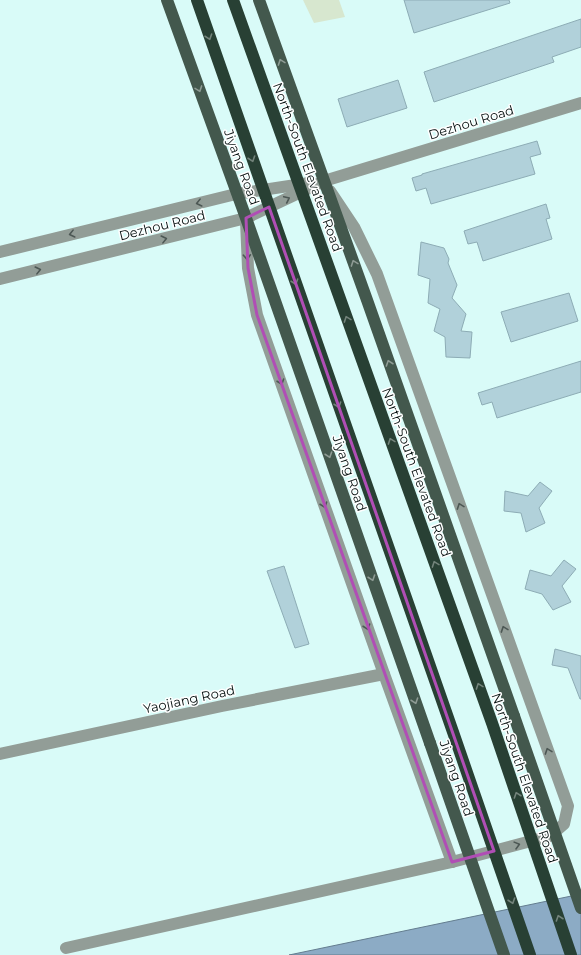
<svg xmlns="http://www.w3.org/2000/svg" width="581" height="955" font-family="Montserrat,sans-serif">
	<style>
		.green { fill: #d7e7cf }
		.water { fill: #8cabc5; stroke: #647d8f }
		.building { fill: #b1d1da; stroke: #8dacb5 }
		.lines { fill: none; stroke-linecap: round; stroke-linejoin: round }
		.minor { stroke: #929d97; stroke-width: 12 }
		.major { stroke: #43584d; stroke-width: 12 }
		.major-bridge { stroke: #43584d; stroke-width: 12 }
		.highway-bridge { stroke: #284034; stroke-width: 12 }
		.oneway { stroke: #73837b }
		.oneway2 { stroke: #8e9b94 }
		.oneway3 { stroke: #4c5754 }
		.marked { fill: none; stroke: #b04eb5; stroke-width: 3; stroke-linejoin: round }
		.labels { text-anchor: middle; stroke-width: 3; stroke-linejoin: round; paint-order: stroke }
		.street-label { font-size: 13px; fill: #051110; stroke: #fff }
	</style>
	<rect width="100%" height="100%" fill="#d9fbf8"/>
	<path class="green" d="M303,0H339L345,17L314,23Z"/>
	<path class="water" d="M581,894V955H289Z"/>
	<g class="building">
		<path d="M404,0H509L510,3L414,33Z"/>
		<path d="M581,19V47L552,57L554,62L434,102L424,72Z"/>
		<path d="M398,80L407,108L347,127L338,99Z"/>
		<path d="M537,141L541,154L530,157L535,174L431,204L426,188L416,191L412,178L422,175V174Z"/>
		<path d="M546,204L550,218L546,219L552,239L483,261L477,242L468,244L464,231Z"/>
		<path d="M421,242L444,248L449,259L448,263L457,285L452,298L466,314L461,331L472,332L470,358L446,357L445,337L434,331L440,309L428,303L430,279L418,275Z"/>
		<path d="M569,293L578,321L511,342L501,312Z"/>
		<path d="M581,361V392L497,418L492,402L482,405L478,393Z"/>
		<path d="M540,482L552,491L539,508L545,523L526,532L521,513L504,511L505,491L528,496Z"/>
		<path d="M564,560L576,569L562,586L571,602L553,610L542,594L525,589L530,570L551,576Z"/>
		<path d="M284,566L309,644L295,648L267,571Z"/>
		<path d="M555,649L581,656V699H580L568,668L552,665Z"/>
	</g>
	<g class="lines">
		<g class="minor">
			<path d="M246,221L248,268L257,315L384,674L452,862"/>
			<path d="M0,252L236,194L309,183"/>
			<path d="M0,279L246,218L324,181L581,103"/>
			<path d="M0,754L222,706L384,674"/>
			<path d="M66,948L452,862L550,836L564,824L568,806L377,274L354,227L330,191"/>
		</g>
		<g class="major">
			<path d="M167,0L246,218L430,743"/>
			<path d="M259,0L367,300L514,716"/>
		</g>
		<g class="major-bridge">
			<path d="M514,716L581,908"/>
			<path d="M430,743L504,955"/>
		</g>
		<g class="highway-bridge">
			<path d="M197,0L453,732L530,955"/>
			<path d="M233,0L492,723L571,955"/>
		</g>
	</g>
	<defs><path id="oneway-chevron" d="M-2-3.5L2.5 0L-2 3.5" fill="none" stroke-width="1.6" stroke-linecap="round" stroke-linejoin="round"/></defs>
	<g class="oneway">
		<use href="#oneway-chevron" transform="translate(209 37) rotate(71)"/>
		<use href="#oneway-chevron" transform="translate(252 159) rotate(71)"/>
		<use href="#oneway-chevron" transform="translate(295 282) rotate(71)"/>
		<use href="#oneway-chevron" transform="translate(347 319) rotate(-110)"/>
		<use href="#oneway-chevron" transform="translate(338 405) rotate(71)"/>
		<use href="#oneway-chevron" transform="translate(391 441) rotate(-110)"/>
		<use href="#oneway-chevron" transform="translate(435 564) rotate(-110)"/>
		<use href="#oneway-chevron" transform="translate(479 686) rotate(-110)"/>
		<use href="#oneway-chevron" transform="translate(517 795) rotate(-109)"/>
		<use href="#oneway-chevron" transform="translate(512 901) rotate(71)"/>
		<use href="#oneway-chevron" transform="translate(559 918) rotate(-109)"/>
	</g>
	<g class="oneway2">
		<use href="#oneway-chevron" transform="translate(281 62) rotate(-110)"/>
		<use href="#oneway-chevron" transform="translate(199 89) rotate(70)"/>
		<use href="#oneway-chevron" transform="translate(354 263) rotate(-110)"/>
		<use href="#oneway-chevron" transform="translate(389 363) rotate(-109)"/>
		<use href="#oneway-chevron" transform="translate(329 455) rotate(71)"/>
		<use href="#oneway-chevron" transform="translate(372 578) rotate(71)"/>
		<use href="#oneway-chevron" transform="translate(415 701) rotate(71)"/>
	</g>
	<g class="oneway3">
		<use href="#oneway-chevron" transform="translate(287 199) rotate(-25)"/>
		<use href="#oneway-chevron" transform="translate(199 203) rotate(166)"/>
		<use href="#oneway-chevron" transform="translate(72 234) rotate(166)"/>
		<use href="#oneway-chevron" transform="translate(164 239) rotate(-14)"/>
		<use href="#oneway-chevron" transform="translate(247 257) rotate(87)"/>
		<use href="#oneway-chevron" transform="translate(38 270) rotate(-14)"/>
		<use href="#oneway-chevron" transform="translate(281 382) rotate(71)"/>
		<use href="#oneway-chevron" transform="translate(324 505) rotate(71)"/>
		<use href="#oneway-chevron" transform="translate(460 506) rotate(-110)"/>
		<use href="#oneway-chevron" transform="translate(367 627) rotate(71)"/>
		<use href="#oneway-chevron" transform="translate(504 629) rotate(-110)"/>
		<use href="#oneway-chevron" transform="translate(548 751) rotate(-110)"/>
		<use href="#oneway-chevron" transform="translate(517 845) rotate(-15)"/>
	</g>
	<path class="marked" d="M269,207L494,851L452,862L257,315L248,268L246,218Z"/>
	<g class="labels">
		<g class="street-label">
			<text transform="translate(471 122) rotate(-17)" y="5">Dezhou Road</text>
			<text transform="translate(242 167) rotate(70)" y="5">Jiyang Road</text>
			<text transform="translate(308 167) rotate(70)" y="5">North-South Elevated Road</text>
			<text transform="translate(162 225) rotate(-14)" y="5">Dezhou Road</text>
			<text transform="translate(417 472) rotate(70)" y="5">North-South Elevated Road</text>
			<text transform="translate(350 473) rotate(71)" y="5">Jiyang Road</text>
			<text transform="translate(189 699) rotate(-12)" y="5">Yaojiang Road</text>
			<text transform="translate(457 778) rotate(71)" y="5">Jiyang Road</text>
			<text transform="translate(525 778) rotate(71)" y="5">North-South Elevated Road</text>
		</g>
	</g>
</svg>
